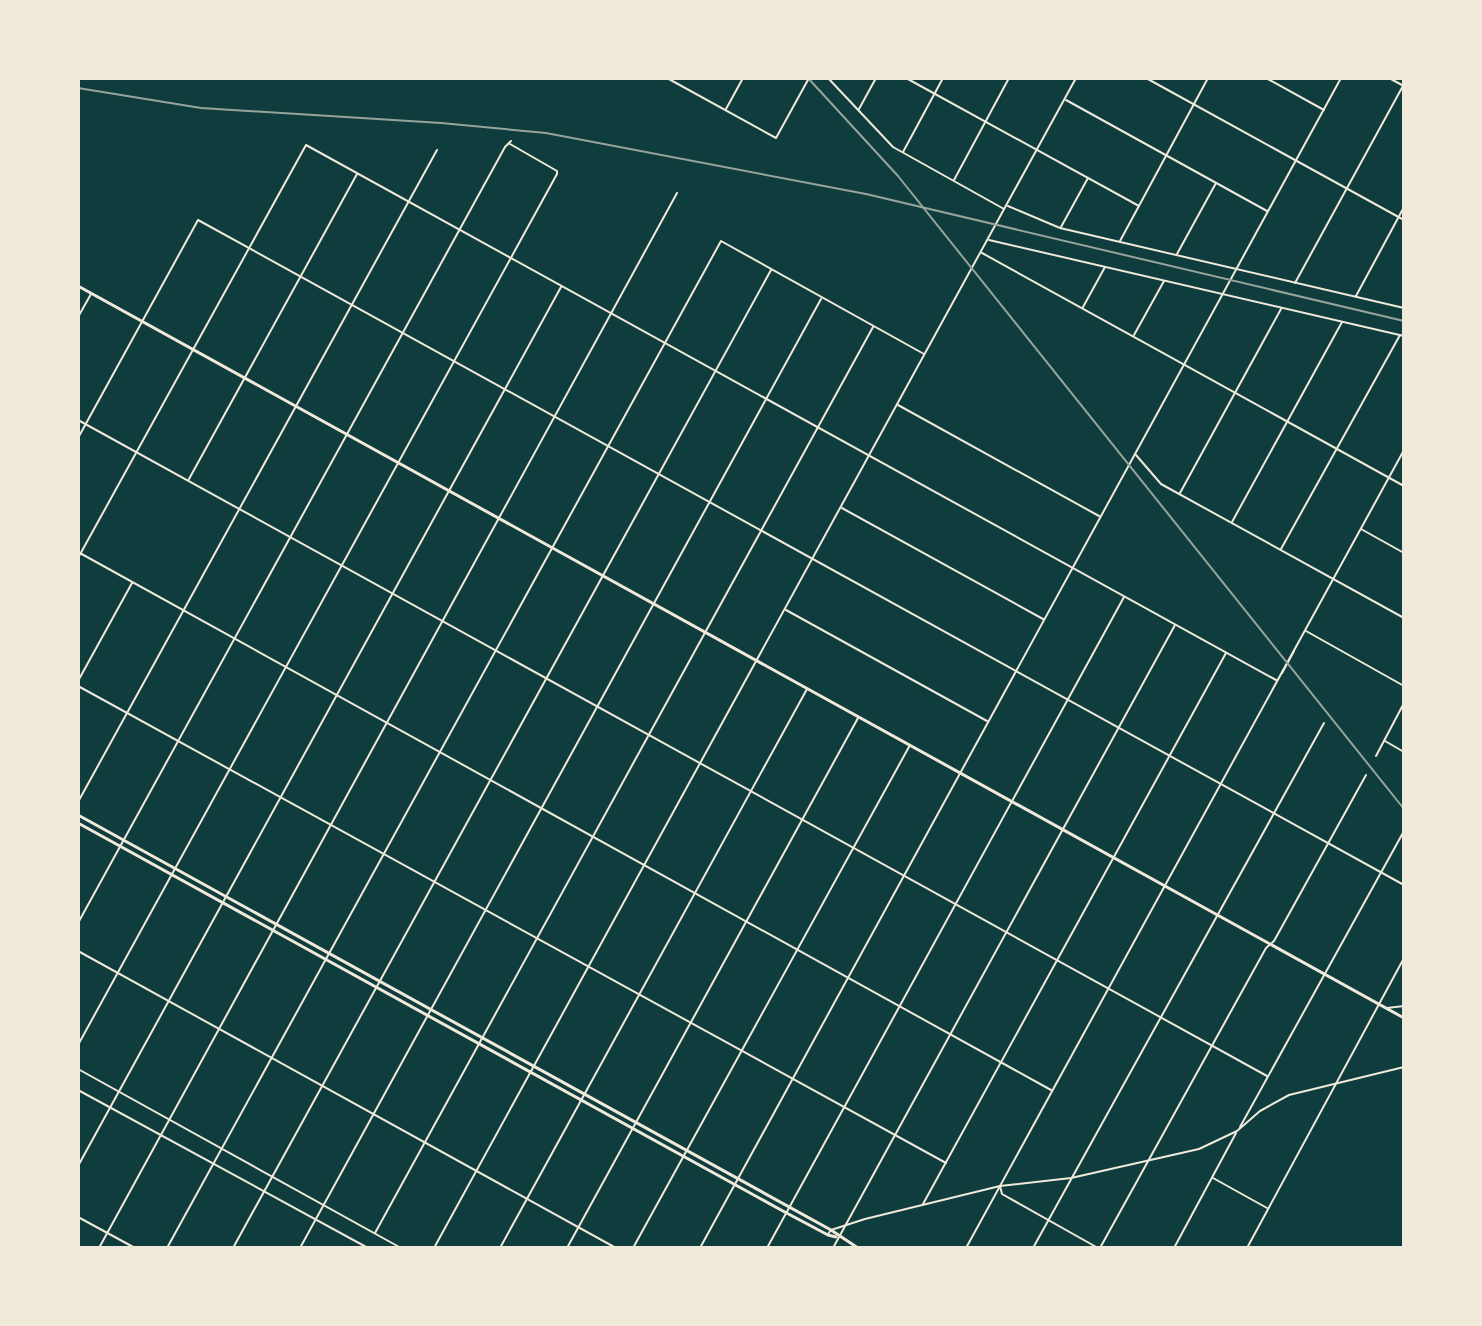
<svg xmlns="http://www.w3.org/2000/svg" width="1482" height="1326" font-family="Mulish,sans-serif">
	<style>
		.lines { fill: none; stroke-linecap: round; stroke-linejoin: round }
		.minor { stroke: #f1e9da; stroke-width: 2 }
		.tertiary { stroke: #f1e9da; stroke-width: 2 }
		.secondary { stroke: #f1e9da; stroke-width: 3 }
		.rail { stroke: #97a49c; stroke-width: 2 }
	</style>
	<rect width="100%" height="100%" fill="#0f3d3e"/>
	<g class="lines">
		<g class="minor">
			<path d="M667,78L776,138L809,78"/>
			<path d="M828,78L893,147L1004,209"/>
			<path d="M906,78L1139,206"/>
			<path d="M1146,78L1404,220"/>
			<path d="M1266,78L1324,110"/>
			<path d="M1389,78L1402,85"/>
			<path d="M1066,100L1267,211"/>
			<path d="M726,109L743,78"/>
			<path d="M859,109L876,78"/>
			<path d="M903,152L943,78"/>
			<path d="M954,180L1009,78"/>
			<path d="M1008,206L1060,228L1404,308"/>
			<path d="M1061,227L1088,178"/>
			<path d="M989,240L1404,336"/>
			<path d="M1120,241L1208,78"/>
			<path d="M982,253L1404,486"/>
			<path d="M1177,254L1216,183"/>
			<path d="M1295,283L1404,84"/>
			<path d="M1356,296L1404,207"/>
			<path d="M1083,307L1105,267"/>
			<path d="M78,317L91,294"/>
			<path d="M1134,335L1164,281"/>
			<path d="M898,405L1099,516"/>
			<path d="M78,420L1267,1076"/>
			<path d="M78,438L198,220L1404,885"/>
			<path d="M1136,455L1161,484L1404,618"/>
			<path d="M189,479L357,174"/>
			<path d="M1180,493L1281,309"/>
			<path d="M842,508L1043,619"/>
			<path d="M1232,522L1342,322"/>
			<path d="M1361,529L1404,553"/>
			<path d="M1281,549L1400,335"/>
			<path d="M78,552L1051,1090"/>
			<path d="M78,558L306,145L1276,680"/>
			<path d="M786,610L987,721"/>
			<path d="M1306,631L1404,686"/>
			<path d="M78,681L132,583"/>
			<path d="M78,686L946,1163"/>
			<path d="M1385,741L1404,752"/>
			<path d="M1376,756L1404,703"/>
			<path d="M78,802L437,150"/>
			<path d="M78,951L616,1248"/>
			<path d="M1387,1008L1404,1006"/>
			<path d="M78,1045L557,174V171L510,144"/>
			<path d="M78,1069L401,1248"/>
			<path d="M78,1090L368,1248"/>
			<path d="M1240,1127L1404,831"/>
			<path d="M78,1166L561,287"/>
			<path d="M1213,1178L1267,1208"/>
			<path d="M1000,1186L1002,1194L1098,1248"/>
			<path d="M923,1204L1226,653"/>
			<path d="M78,1217L135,1248"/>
			<path d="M375,1233L873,327"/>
			<path d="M99,1248L677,193"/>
			<path d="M167,1248L721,241L924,354"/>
			<path d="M233,1248L771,270"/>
			<path d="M300,1248L821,299"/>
			<path d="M500,1248L807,689"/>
			<path d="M567,1248L858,718"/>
			<path d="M633,1248L910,745"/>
			<path d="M700,1248L1341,78"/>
			<path d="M767,1248L1124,597"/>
			<path d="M833,1248L1175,625"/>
			<path d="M1033,1248L1324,723"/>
			<path d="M1100,1248L1266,948L1274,941L1366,775"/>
			<path d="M1174,1248L1236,1133"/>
			<path d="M1247,1248L1404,958"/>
		</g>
		<g class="tertiary">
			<path d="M1282,673L1294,651"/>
			<path d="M78,923L505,147L511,141"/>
			<path d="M828,1234L831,1230L865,1219L1000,1186L1071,1178L1199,1149L1237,1131L1260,1111L1289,1095L1404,1067"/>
			<path d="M434,1248L1076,78"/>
			<path d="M966,1248L1404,450"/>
		</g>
		<g class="secondary">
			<path d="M78,286L1404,1018"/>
			<path d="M78,815L831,1230L858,1248"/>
			<path d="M78,823L781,1210L828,1235L836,1237"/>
		</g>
		<g class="rail">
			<path d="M808,78L898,176L1404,809"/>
			<path d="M78,88L201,108L441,123L546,133L866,194L1404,321"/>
		</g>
	</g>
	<rect width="1482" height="1326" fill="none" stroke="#f1e9da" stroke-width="160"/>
</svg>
